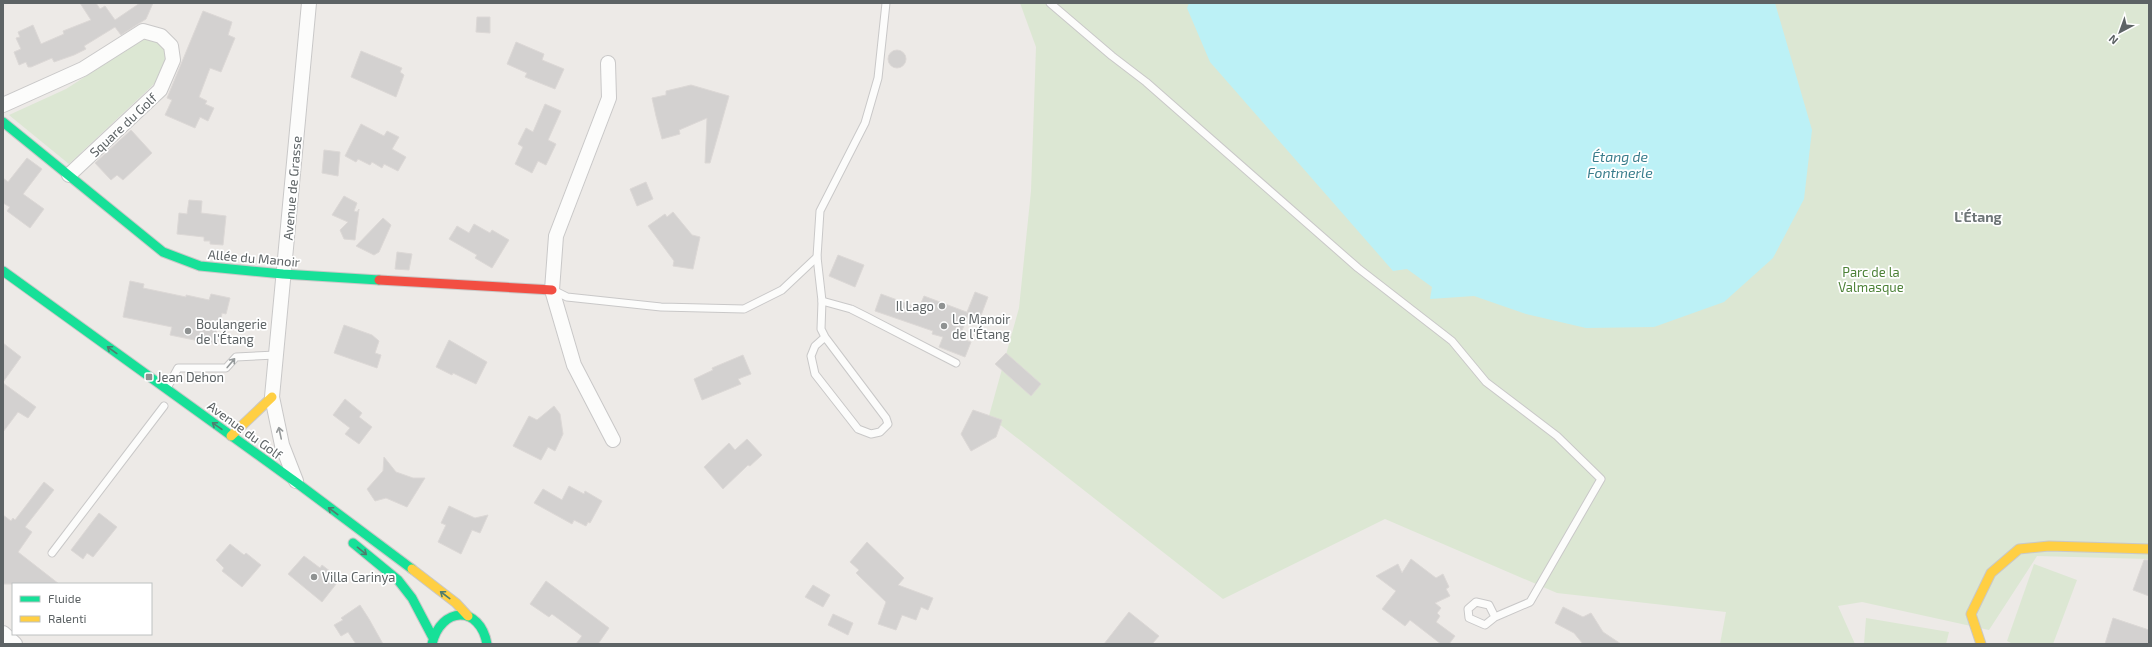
<svg xmlns="http://www.w3.org/2000/svg" width="2152" height="647" font-family="'Exo 2',sans-serif">
	<style>
		.green { fill: #dce7d3 }
		.water { fill: #bcf1f6 }
		.building { fill: #d3d1d0; stroke: #dcd8d6 }
		.lines { fill: none; stroke-linecap: round; stroke-linejoin: round }
		.lane-casing { stroke: #c9c8c8; stroke-width: 9 }
		.street-casing { stroke: #c9c8c8; stroke-width: 16 }
		.fast-casing { stroke: #c9c8c7; stroke-width: 11 }
		.slow-casing { stroke: #c9c8c7; stroke-width: 11 }
		.jam-casing { stroke: #c9c8c7; stroke-width: 11 }
		.lane { stroke: #fcfcfb; stroke-width: 7 }
		.street { stroke: #fcfcfb; stroke-width: 14 }
		.fast { stroke: #16e098; stroke-width: 9 }
		.slow { stroke: #ffcf43; stroke-width: 9 }
		.jam { stroke: #f24e42; stroke-width: 9 }
		.oneway { stroke: #4f7c6f }
		.oneway2 { stroke: #95999a }
		.poi-dot { fill: #8f9292; stroke: #fff; stroke-width: 1.5 }
		.labels { text-anchor: middle; stroke-width: 3.5; stroke-linejoin: round; paint-order: stroke }
		.street-label { font-size: 13px; fill: #5d6365; stroke: #fff }
		.park-label { font-size: 13px; fill: #4d8237; stroke: #fff }
		.poi-label { font-size: 13px; fill: #5d6365; stroke: #fff; text-anchor: start }
		.water-label { font-size: 14px; font-style: italic; fill: #397d8c; stroke: #fff }
		.neighbourhood-label { font-size: 14px; font-weight: bold; fill: #6e7577; stroke: #fff }
	</style>
	<rect width="100%" height="100%" fill="#edeae7"/>
	<g class="green">
		<path d="M1020,3H2149V559L2037,556L1989,630L1862,602L1838,606L1855,644H1720L1726,612L1557,593L1385,519L1223,599L989,416L1019,308L1031,191L1036,47Z"/>
		<path d="M145,38L162,42L167,55L155,83L69,164L9,115L66,89Z"/>
		<path d="M2034,564L2077,580L2053,644H2013L2007,641Z"/>
		<path d="M1866,618L1949,632L1946,644H1864Z"/>
	</g>
	<path class="water" d="M1189,3H1775L1812,130L1804,199L1773,258L1724,302L1654,327L1586,328L1526,314L1474,296L1430,299L1432,287L1407,269L1393,271L1210,62L1187,8Z"/>
	<g class="building">
		<path d="M80,3H96L100,9L105,6L115,20L140,3H153L146,19L121,35L115,27L84,46L86,49L74,55L54,62L52,58L31,67H28L26,62L19,65L14,52L21,49L16,38L20,37L18,32L33,25L41,44L64,34L63,31L91,20Z"/>
		<path d="M203,11L232,22L228,35L235,38L221,72L210,68L199,97L207,101L205,104L214,108L208,121L200,117L195,128L165,115L172,100L167,98Z"/>
		<path d="M477,17H490V33L476,32Z"/>
		<path d="M516,42L544,54L542,60L564,69L555,89L525,77L527,73L507,64Z"/>
		<circle cx="897" cy="59" r="9"/>
		<path d="M361,51L402,68L400,72L404,75L396,97L351,77Z"/>
		<path d="M691,85L729,96L710,163H705L707,118L679,130L680,134L662,139L656,116L652,98L666,95V91Z"/>
		<path d="M545,104L561,111L548,140L556,144L546,165L538,161L532,173L515,164L523,147L518,144L526,128L533,132Z"/>
		<path d="M361,124L384,136L387,131L399,137L392,149L406,157L398,171L384,164L382,168L372,162L370,165L358,159L356,162L345,156Z"/>
		<path d="M131,130L152,153L123,180L117,175L111,180L95,163Z"/>
		<path d="M324,150L340,152L338,176L322,173Z"/>
		<path d="M27,158L42,169L23,194L44,209L30,228L7,211L10,207L3,203V178L8,182Z"/>
		<path d="M646,182L653,199L637,206L630,189Z"/>
		<path d="M344,196L357,203L354,211L357,212L359,209L355,240L344,239L340,230L348,222L332,215Z"/>
		<path d="M189,200L202,201L201,213L226,216L223,245L210,244V241H204V237L177,234L179,213L187,214Z"/>
		<path d="M673,212L692,235L700,237L693,269L673,266L674,261L648,226L665,214L667,217Z"/>
		<path d="M383,218L391,225L379,252L374,255L356,246Z"/>
		<path d="M474,224L490,233L492,230L509,240L492,268L475,258L477,255L449,239L457,226L469,233Z"/>
		<path d="M397,252L412,254L409,270L395,269Z"/>
		<path d="M838,255L864,265L855,287L829,276Z"/>
		<path d="M130,281L144,284L143,288L186,297V295L209,300L211,294L230,298L226,314L222,313L221,319H219L214,344L170,335L172,327L123,317Z"/>
		<path d="M975,292L988,297L980,318L967,312Z"/>
		<path d="M881,294L919,308L924,296L969,313L959,338L971,342L965,357L939,347L943,337L932,334L933,331L875,311Z"/>
		<path d="M344,325L372,335L379,341L375,353L381,355L377,368L334,353Z"/>
		<path d="M449,340L487,362L476,384L453,373L452,375L436,367Z"/>
		<path d="M3,343L21,357L3,382Z"/>
		<path d="M1006,353L1041,384L1031,396L995,364Z"/>
		<path d="M743,355L751,374L738,379L741,384L702,400L694,379L713,370L712,368Z"/>
		<path d="M3,383L36,407L28,418L18,412L3,432Z"/>
		<path d="M345,399L362,413L359,417L372,427L359,444L345,434L350,428L333,415Z"/>
		<path d="M554,406L560,414L563,434L555,451L548,447L541,460L513,446L529,416L537,420Z"/>
		<path d="M973,410L1002,420L996,437L971,451L961,434Z"/>
		<path d="M747,439L762,455L750,466L748,465L723,489L704,467L729,443L735,450Z"/>
		<path d="M384,457L396,472L413,478H425L407,507L386,498L375,501L367,489L383,471Z"/>
		<path d="M44,482L54,490L25,527L32,532L18,552L59,584H3V515L11,521L13,518L15,520Z"/>
		<path d="M569,486L584,494L585,491L602,501L590,523L588,522L586,526L574,520L572,524L534,503L543,489L562,500Z"/>
		<path d="M449,506L475,518L488,515L480,533L472,530L461,554L438,542L446,525L441,523Z"/>
		<path d="M99,513L117,527L93,557L87,553L83,559L71,550Z"/>
		<path d="M867,542L904,578L898,585L933,598L928,610L921,607L916,620L902,615L896,630L878,624L886,602L856,573L859,570L850,562Z"/>
		<path d="M230,544L244,555L246,553L261,565L242,587L222,571L224,568L216,560Z"/>
		<path d="M304,556L320,568L322,565L340,579L322,602L288,574Z"/>
		<path d="M1411,559L1436,578L1443,574L1449,587L1446,589L1450,596L1435,603L1441,608L1437,613L1440,616L1436,622L1455,636L1449,644H1441L1410,620L1405,626L1382,609L1396,591L1376,576L1398,564L1402,573Z"/>
		<path d="M2144,560H2149V596L2133,590Z"/>
		<path d="M546,581L609,628L598,644H576L582,636L552,614L549,617L530,604Z"/>
		<path d="M813,585L830,595L823,607L805,597Z"/>
		<path d="M360,605L369,619L383,644H356L348,632L341,636L334,625L343,620L341,618Z"/>
		<path d="M1563,607L1583,617L1591,613L1603,632L1621,644H1583L1574,633L1555,623Z"/>
		<path d="M1129,612L1159,636L1152,644H1104Z"/>
		<path d="M833,614L853,623L848,635L828,625Z"/>
		<path d="M2113,618L2149,630V644H2105Z"/>
	</g>
	<g class="lines">
		<defs>
			<g id="lane">
				<path d="M1050,3L1112,56L1146,82L1358,268L1452,341L1486,382L1557,436L1601,479L1530,602L1495,617L1485,625L1469,618L1468,609L1476,602L1489,605L1495,617"/>
				<path d="M817,257L822,301L821,329L825,337L886,418L888,424L880,432L871,434L858,429L815,374L811,356L815,346L825,337"/>
				<path d="M553,290L567,297L661,307L744,309L782,290L817,257L820,211L865,123L878,78L886,3"/>
				<path d="M822,301L851,309L865,316L956,363"/>
				<path d="M167,388L178,368H226L236,357L276,355"/>
				<path d="M52,553L164,406"/>
			</g>
			<g id="street">
				<path d="M608,63L609,98L556,236L552,290L574,365L613,440"/>
				<path d="M3,105L83,69L143,31L161,36L171,46L173,60L160,90L69,175"/>
				<path d="M296,481L282,445L272,397L309,3"/>
				<path d="M3,633L15,644"/>
			</g>
			<g id="fast">
				<path d="M3,122L163,252L200,266L283,274L379,280"/>
				<path d="M3,271L297,483L412,569"/>
				<path d="M353,543L398,580L412,598L432,636"/>
				<path d="M432,644C441,606 480,605 487,644"/>
			</g>
			<g id="slow">
				<path d="M231,436L272,397"/>
				<path d="M412,569L456,603L468,616"/>
				<path d="M1981,644L1971,614L1991,573L2019,549L2049,546L2149,549"/>
			</g>
			<path id="jam" d="M379,280L552,290"/>
		</defs>
		<use href="#lane" class="lane-casing"/>
		<use href="#street" class="street-casing"/>
		<use href="#fast" class="fast-casing"/>
		<use href="#slow" class="slow-casing"/>
		<use href="#jam" class="jam-casing"/>
		<use href="#lane" class="lane"/>
		<use href="#street" class="street"/>
		<use href="#fast" class="fast"/>
		<use href="#slow" class="slow"/>
		<use href="#jam" class="jam"/>
	</g>
	<defs><path id="oneway-shaft" d="M-6 0H5M1.5-3L5.5 0L1.5 3" fill="none" stroke-width="1.6" stroke-linecap="round" stroke-linejoin="round"/></defs>
	<g class="oneway">
		<use href="#oneway-shaft" transform="translate(112 350) rotate(-144)"/>
		<use href="#oneway-shaft" transform="translate(217 426) rotate(-145)"/>
		<use href="#oneway-shaft" transform="translate(333 511) rotate(-143)"/>
		<use href="#oneway-shaft" transform="translate(362 551) rotate(39)"/>
		<use href="#oneway-shaft" transform="translate(445 595) rotate(-143)"/>
	</g>
	<g class="oneway2">
		<use href="#oneway-shaft" transform="translate(231 363) rotate(-50)"/>
		<use href="#oneway-shaft" transform="translate(280 433) rotate(-102)"/>
	</g>
	<g class="poi-dot">
		<circle cx="942" cy="306" r="4"/>
		<circle cx="944" cy="326" r="4"/>
		<circle cx="188" cy="331" r="4"/>
		<rect x="145" y="373" width="8" height="8" rx="2"/>
		<circle cx="314" cy="577" r="4"/>
	</g>
	<g class="labels">
		<g class="street-label">
			<text transform="translate(123 125) rotate(-43)" y="5">Square du Golf</text>
			<text transform="translate(292 188) rotate(-85)" y="5">Avenue de Grasse</text>
			<text transform="translate(254 258) rotate(5)" y="5">Allée du Manoir</text>
			<text transform="translate(245 430) rotate(36)" y="5">Avenue du Golf</text>
		</g>
		<g class="park-label">
			<text x="1871" y="277">Parc de la<tspan x="1871" dy="15">Valmasque</tspan></text>
		</g>
		<g class="poi-label">
			<text x="934" y="311" text-anchor="end">Il Lago</text>
			<text x="952" y="324">Le Manoir<tspan x="952" dy="15">de l'Étang</tspan></text>
			<text x="196" y="329">Boulangerie<tspan x="196" dy="15">de l'Étang</tspan></text>
			<text x="157" y="382">Jean Dehon</text>
			<text x="322" y="582">Villa Carinya</text>
		</g>
		<g class="water-label">
			<text x="1620" y="162">Étang de<tspan x="1620" dy="16">Fontmerle</tspan></text>
		</g>
		<g class="neighbourhood-label">
			<text x="1978" y="222">L'Étang</text>
		</g>
	</g>
	<rect width="2152" height="647" fill="none" stroke="#5d6365" stroke-width="8"/>
	<rect x="12" y="583" width="140" height="52" fill="#ffffff" stroke="#bec1c1"/>
	<rect x="20" y="596" width="20" height="6" fill="#16e098" stroke="#bec1c1"/>
	<text x="48" y="603" font-size="12" fill="#5d6365">Fluide</text>
	<rect x="20" y="616" width="20" height="6" fill="#ffcf43" stroke="#bec1c1"/>
	<text x="48" y="623" font-size="12" fill="#5d6365">Ralenti</text>
	<g transform="translate(2120 32) rotate(221)" stroke="#ffffff" stroke-width="3" paint-order="stroke">
	<path d="M0-3L7 15L0 10L-7 15Z" fill="#5d6365"/>
	<text y="-6" font-size="11" font-weight="bold" text-anchor="middle" fill="#5d6365">N</text>
	</g>
</svg>
